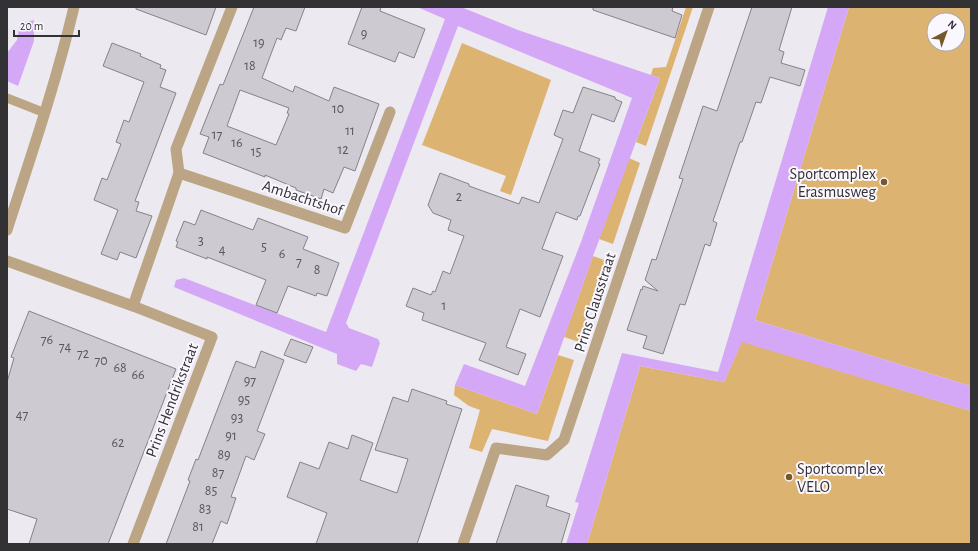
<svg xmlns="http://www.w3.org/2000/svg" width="978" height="551" font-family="'Alegreya Sans',sans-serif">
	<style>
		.green { fill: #ddb371; fill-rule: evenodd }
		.water { fill: #d4a8f6 }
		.building { fill: #cdcad1; stroke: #858288; fill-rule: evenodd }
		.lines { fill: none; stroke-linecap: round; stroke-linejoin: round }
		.service { stroke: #bba584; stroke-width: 9 }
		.minor { stroke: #bba584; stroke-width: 11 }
		.poi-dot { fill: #75592c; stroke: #fbf7fe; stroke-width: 1.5 }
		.labels { text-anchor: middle; stroke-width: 4; stroke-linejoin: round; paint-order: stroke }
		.number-label { font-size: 14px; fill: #59575b }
		.poi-label { font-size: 16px; fill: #323134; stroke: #fbf7fe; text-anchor: end }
		.street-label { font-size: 16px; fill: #323134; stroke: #fbf7fe }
	</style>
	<rect width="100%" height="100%" fill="#ede9f1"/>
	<g class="green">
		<path d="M686,7H693L646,146L636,142L660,78L651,75L653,68L666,67Z"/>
		<path d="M849,7H971V386L755,320ZM934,20H958V44H934Z"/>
		<path d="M462,43L551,80L511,195L500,191L506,176L422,145Z"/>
		<path d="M629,158L640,163L613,244L599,239Z"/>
		<path d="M593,256L607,261L579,342L564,337Z"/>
		<path d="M742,341L971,411V544H587L640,366L724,382Z"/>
		<path d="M558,355L574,360L548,441L492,429L482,452L469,448L480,410L469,406L454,395L455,385L537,414Z"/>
	</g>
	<g class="water">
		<path d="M417,7H461L518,30L660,78L593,256L537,414L455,385L464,364L525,386L581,242L632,98L458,26L346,323L349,328L378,339L380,343L372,367L361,364L356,371L337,364V354L174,287L176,280L184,278L326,332L445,19Z"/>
		<path d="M828,7H849L755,320L971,386V411L742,342L724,382L640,366L587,544H566L579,503L575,502L622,353L718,372Z"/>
		<path d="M34,20V41L18,86L7,81V53L17,40L20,24Z"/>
	</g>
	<g class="building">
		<path d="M136,7H216L206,35L136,9Z"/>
		<path d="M254,7H305L296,31L286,28L281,40L277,38L262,78L293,92L295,86L329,101L334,87L379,104L355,171L344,167L333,193L324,189L321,199L296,190V188L265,175V177L203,153L209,137L200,134L220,84L223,85ZM240,90L289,108L287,113L289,114L276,145L227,126Z"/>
		<path d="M362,7H381L380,11L425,29L414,58L399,52L395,62L348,44Z"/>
		<path d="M593,7H673L672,11L682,15L675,38L593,10Z"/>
		<path d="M752,7H792L779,50L784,52L781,63L805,70L800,86L770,77L761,103L756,102L742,142H740L713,221L717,223L710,246L705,244L685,305L680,304L663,354L643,348L647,336L627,330L641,289L642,290L643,286L658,291L645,280L652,259L656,260L683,179L679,178L703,106L717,111Z"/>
		<path d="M112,43L141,54L140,56L161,65L160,68L166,70L160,87L176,93L135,201L139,202L136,211L152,216L136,258L120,252L117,260L101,254L118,210L94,200L102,178L107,180L121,144L116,142L124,120L129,122L144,82L103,66Z"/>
		<path d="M583,87L615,97V99L622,102L614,122L592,114L579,151L600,159L598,163L600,164L580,216H578L577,220L556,212L542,249L563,256L540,317L520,309L506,347L526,354L518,375L479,360L486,343L422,320L424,313L406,306L413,288L431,295L433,291L435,292L443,271L450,274L464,236L448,230L451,220L433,213L428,205L440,173L469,184V186L519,204L522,197L539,203L563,139L554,135L563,110L573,113Z"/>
		<path d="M201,210L253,230L258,218L308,237L303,249L339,263L327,296L317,293L316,296L288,286L277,313L256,305L266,280L207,257V259L176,247L178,242L176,241L184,221L195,225Z"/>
		<path d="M29,311L176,369L108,544H29L37,519L7,509V382L14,358L11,357Z"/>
		<path d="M291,339L313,347L306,363L284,355Z"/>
		<path d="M261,351L284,360L257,431L265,434L254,460L246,456L231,497L236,498L227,524L221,521L212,544H166L190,481L188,480L196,459L198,460L236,361L255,368Z"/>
		<path d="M412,389L447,401L446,404L462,409L417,544H316L327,513L287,497L300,462L319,469L329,442L348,449L352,435L373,443L360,480L397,493L408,459L375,450L393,397L408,402Z"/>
		<path d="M516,485L549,496L546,506L570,514L561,544H496Z"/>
	</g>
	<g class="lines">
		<path class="service" d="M7,98L45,113"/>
		<g class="minor">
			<path d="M179,173L345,228L390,112"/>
			<path d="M7,230C31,156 56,83 74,7"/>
			<path d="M7,261L133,306L212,337L133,544"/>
			<path d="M133,306L179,173L176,149L232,7"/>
			<path d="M463,544L496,448L547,455L564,440L709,7"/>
		</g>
	</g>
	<g class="poi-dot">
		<circle cx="884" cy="182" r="4"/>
		<circle cx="789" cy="477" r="4"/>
	</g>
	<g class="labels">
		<g class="number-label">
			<text x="364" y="38">9</text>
			<text x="259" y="47">19</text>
			<text x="250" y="70">18</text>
			<text x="338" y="113">10</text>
			<text x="350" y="135">11</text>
			<text x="217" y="139">17</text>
			<text x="237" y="147">16</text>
			<text x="343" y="154">12</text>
			<text x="256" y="156">15</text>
			<text x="459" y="201">2</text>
			<text x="201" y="245">3</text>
			<text x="264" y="251">5</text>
			<text x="222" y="254">4</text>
			<text x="282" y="258">6</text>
			<text x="299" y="266">7</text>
			<text x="317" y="274">8</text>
			<text x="444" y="310">1</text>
			<text x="47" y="344">76</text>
			<text x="65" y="351">74</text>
			<text x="83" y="358">72</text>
			<text x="101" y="365">70</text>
			<text x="120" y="372">68</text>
			<text x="138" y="379">66</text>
			<text x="250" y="385">97</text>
			<text x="244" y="404">95</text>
			<text x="22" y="419">47</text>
			<text x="237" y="422">93</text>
			<text x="231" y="440">91</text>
			<text x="118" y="447">62</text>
			<text x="224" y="459">89</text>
			<text x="218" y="477">87</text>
			<text x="211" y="495">85</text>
			<text x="205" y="513">83</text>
			<text x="198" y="531">81</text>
		</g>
		<g class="poi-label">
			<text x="876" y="179">Sportcomplex<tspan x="876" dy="18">Erasmusweg</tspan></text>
			<text x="797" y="474" text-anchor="start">Sportcomplex<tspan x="797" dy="18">VELO</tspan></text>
		</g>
		<g class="street-label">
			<text transform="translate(303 197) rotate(18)" y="6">Ambachtshof</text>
			<text transform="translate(594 302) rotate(-72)" y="6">Prins Clausstraat</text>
			<text transform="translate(171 400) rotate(-69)" y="6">Prins Hendrikstraat</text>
		</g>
	</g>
	<rect width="978" height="551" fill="none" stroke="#323134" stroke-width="16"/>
	<g transform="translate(946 32) rotate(41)"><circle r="19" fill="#fbf7fe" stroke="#aba8ad"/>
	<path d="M0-3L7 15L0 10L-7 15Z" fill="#75592c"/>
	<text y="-6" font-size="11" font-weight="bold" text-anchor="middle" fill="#323134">N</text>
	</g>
	<path d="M14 30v6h65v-6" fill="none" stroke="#323134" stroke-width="2"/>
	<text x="20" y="30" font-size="12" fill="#323134" stroke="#fbf7fe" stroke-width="3" paint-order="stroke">20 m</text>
</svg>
